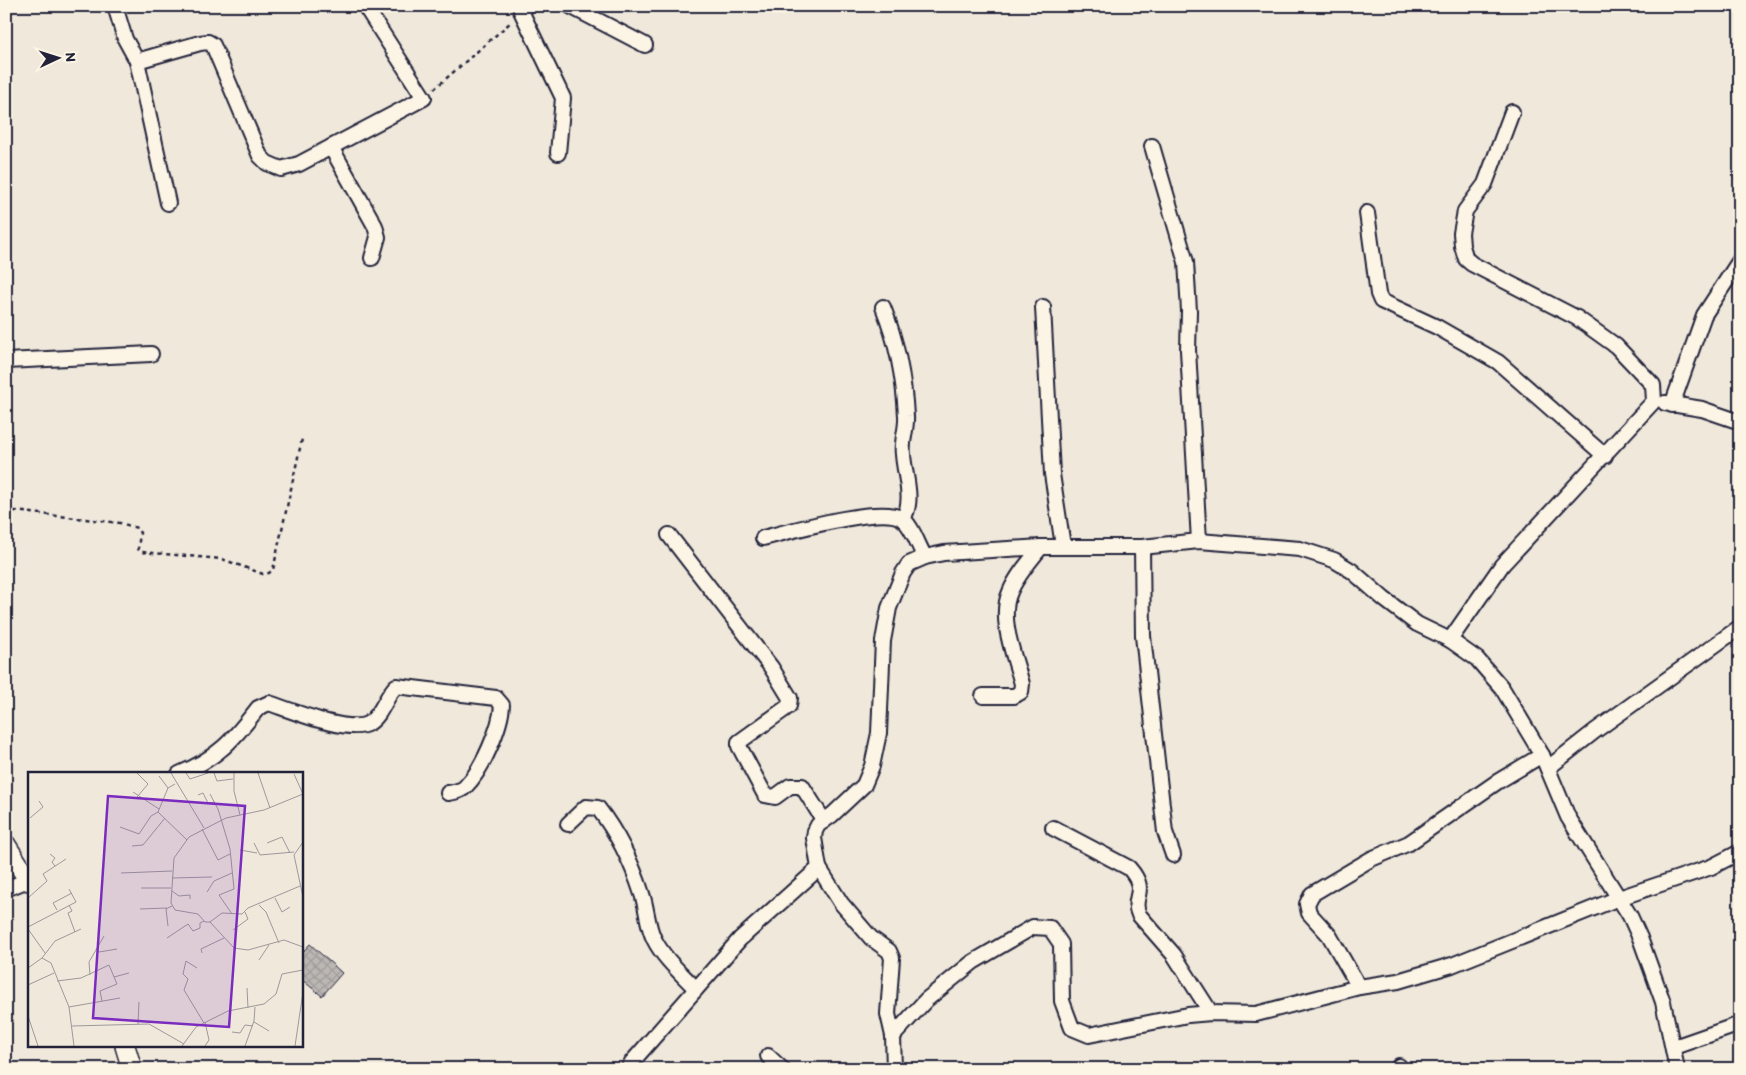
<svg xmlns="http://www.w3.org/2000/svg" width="1746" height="1075" font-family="Itim,sans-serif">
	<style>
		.building { fill: url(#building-cross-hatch); stroke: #22223b }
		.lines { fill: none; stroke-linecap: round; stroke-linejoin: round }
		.street-casing { stroke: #22223b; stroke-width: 18 }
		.secondary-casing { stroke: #22223b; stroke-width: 22 }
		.path { stroke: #22223b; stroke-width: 2.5; stroke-dasharray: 4 4; stroke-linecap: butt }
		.street { stroke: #fcf5e5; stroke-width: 14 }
		.secondary { stroke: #fcf5e5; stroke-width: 19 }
		.inset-road { fill: none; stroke: #9d999b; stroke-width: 1 }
		.view { fill: #7b2cbf; fill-opacity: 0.15; stroke: #7b2cbf; stroke-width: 2.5 }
		.inset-edge { fill: none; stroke: #22223b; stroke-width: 2.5 }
	</style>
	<defs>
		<pattern id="building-cross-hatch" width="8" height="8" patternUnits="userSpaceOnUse" patternTransform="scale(1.25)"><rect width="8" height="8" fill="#bcb7b3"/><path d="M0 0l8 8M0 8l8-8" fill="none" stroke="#a19d9b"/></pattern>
	</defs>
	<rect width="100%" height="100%" fill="#efe8db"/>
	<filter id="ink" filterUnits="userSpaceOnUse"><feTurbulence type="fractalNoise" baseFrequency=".02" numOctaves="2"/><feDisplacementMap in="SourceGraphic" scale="10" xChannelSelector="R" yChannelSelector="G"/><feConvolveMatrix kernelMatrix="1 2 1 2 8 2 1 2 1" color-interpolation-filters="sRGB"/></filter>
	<g filter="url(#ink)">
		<path class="building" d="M310,944L342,973L322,996L301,979V954Z"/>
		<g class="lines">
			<defs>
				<g id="street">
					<path d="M115,6L125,39L137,61L168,203"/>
					<path d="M526,6L521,11L563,98L558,153"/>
					<path d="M570,6L645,45"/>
					<path d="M137,61L200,43L208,42L213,45L260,156L267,163L281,169L299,164L424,98L365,6"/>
					<path d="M1152,146L1186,262L1189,311L1188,350L1199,541"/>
					<path d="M331,147L375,226L378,237L372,258"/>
					<path d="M1367,213L1378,294L1381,301L1437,327L1498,362L1605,456"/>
					<path d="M883,307C897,342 904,378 906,416C907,429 901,442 903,454C904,474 915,501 903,518"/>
					<path d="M1043,307L1052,474L1063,546"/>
					<path d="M6,361L151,354"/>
					<path d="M1665,403L1702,409L1740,422"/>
					<path d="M1672,405L1704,315L1740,260"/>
					<path d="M669,535L771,667L790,698L789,706L739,742V746L765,795L775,797L790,786H802L824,821"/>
					<path d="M763,538C787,532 881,505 901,518C912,524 918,546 925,557"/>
					<path d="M1142,547L1143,636L1165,832L1173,855"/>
					<path d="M1450,640L1502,565L1654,401L1653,385L1616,346L1577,318L1472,264L1466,259L1462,246L1461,233L1465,211L1485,184L1512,112"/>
					<path d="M983,696H1014L1021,692L1022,684C1015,657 998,619 1010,592C1017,575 1030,561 1041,547"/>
					<path d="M1548,768L1595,731L1740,627"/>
					<path d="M179,774C218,758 233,740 258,708L269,703C290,710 350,735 369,723C382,715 385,697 396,686L496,698L502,705C501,727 482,770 466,786C462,791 454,792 448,793"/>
					<path d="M568,824L586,807L598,808C618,834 632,863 642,894C647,908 647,925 654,939C664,959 681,973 696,989"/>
					<path d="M1053,828L1129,868C1150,892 1130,896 1139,915L1174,955L1211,1013"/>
					<path d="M819,868L841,903L871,938L889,951L892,958L888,1014L893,1036L894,1069"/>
					<path d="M6,889L28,880"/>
					<path d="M1359,987L1329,935L1309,913L1307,904L1312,894L1371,859L1409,843L1497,782L1542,755"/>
					<path d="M893,1036L926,1000L973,962L1033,927L1050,928L1061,944L1062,1001L1072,1028L1089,1035L1188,1015L1211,1013L1256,1014L1359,987L1398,981L1452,965L1619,898L1711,867L1740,852"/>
					<path d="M1674,1047L1740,1024"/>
					<path d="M768,1056L782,1069"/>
					<path d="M628,1069L632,1062L740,939L819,868L814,838L815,831L818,825L832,815L864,785L872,766L879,733L883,641L889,608L903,573L909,564L925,557L944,553L1041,547H1142L1199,541L1300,549L1334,560L1352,571L1384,599L1417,624L1450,640L1477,659L1502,688L1542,755L1568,817L1630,916L1640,938L1663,1002L1677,1069"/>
					<path d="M1398,1069L1399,1066"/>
				</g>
				<g id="secondary">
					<path d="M6,845L29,881"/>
					<path d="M125,1046L132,1069"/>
				</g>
			</defs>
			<use href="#street" class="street-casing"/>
			<use href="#secondary" class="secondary-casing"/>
			<g class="path">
				<path d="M434,89L511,22"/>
				<path d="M6,510L120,523L137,528L140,533L138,549L141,552L222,559L263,574L269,573L273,570L302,439"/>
			</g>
			<use href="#street" class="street"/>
			<use href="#secondary" class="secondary"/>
		</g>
	</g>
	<g transform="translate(28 772)">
		<rect width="275" height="275" fill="#efe8db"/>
		<path class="inset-road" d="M143,1L176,56M158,1L162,7L180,1M186,1L189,9L205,7M206,1V19L212,43M230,1L242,36M266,2L275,22M131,4L140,16M105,20L131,37M182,22L190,37L202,77L206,117L191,123L204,142M275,22L236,38L198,46L161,65L146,86L143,131L147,138L170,142L177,150H182L206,176L220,178L256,168L275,175M170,23L175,21L180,31L187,30M109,25L120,12L109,1M130,40L159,68M2,46L15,35L11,29M92,55L111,62L123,44L130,40L140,16L147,12M174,57L190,88L202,82M275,70L266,83L275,125M226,71L232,83L266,80M239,71L254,65L262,81M104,74L115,73L137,46M212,78L229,81M22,82L27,86L24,90L27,94M93,101L144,99M144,106L184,105M113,116H143M144,119L151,124L162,123V127M179,120L186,109L204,101M0,126L19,109L15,102L38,87M247,126L254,140L262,135M41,133L44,139L40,141L47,160M231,133L238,140L251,171M112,137L139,136M29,138L25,131L44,121M182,150L194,141L214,142L220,136L272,114M140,154L138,137L144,134M0,155L48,130L41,117M0,157L17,181M205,158L220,147L217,140M139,166L160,152L165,159L172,156V151L176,149M68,177L71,180L89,177M174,181L173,177L196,166M14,186L23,191L41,235L46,274M231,188L241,173M0,196L14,186L27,169L53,157M169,196L158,189L155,202L160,207L156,218L176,251M62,203L61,190L76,164M86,205L101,201M29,209L53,206L81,193L89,212L72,219L74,229M0,213L26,201M219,216L220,236M41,235L92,226M0,244L10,274M177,250L181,268L177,274M226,250L241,259M110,252L111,230M44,254L121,252L156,272M204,260L212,261L217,253L225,254M154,274L168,255L200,239L236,232L248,222L254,202L275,198M217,274L226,249L227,235M267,274L275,220"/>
		<path class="view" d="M80,24L217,34L201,255L65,246Z"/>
		<rect width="275" height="275" class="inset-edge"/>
	</g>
	<rect width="1746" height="1075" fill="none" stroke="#fcf5e5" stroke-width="25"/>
	<rect x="12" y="12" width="1721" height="1050" fill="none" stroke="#22223b" stroke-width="2" filter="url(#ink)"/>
	<g transform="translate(58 58) rotate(86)" stroke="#fcf5e5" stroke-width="4" paint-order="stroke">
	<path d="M0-4L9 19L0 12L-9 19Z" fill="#22223b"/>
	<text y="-8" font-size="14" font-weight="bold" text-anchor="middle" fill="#22223b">N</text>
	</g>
</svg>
